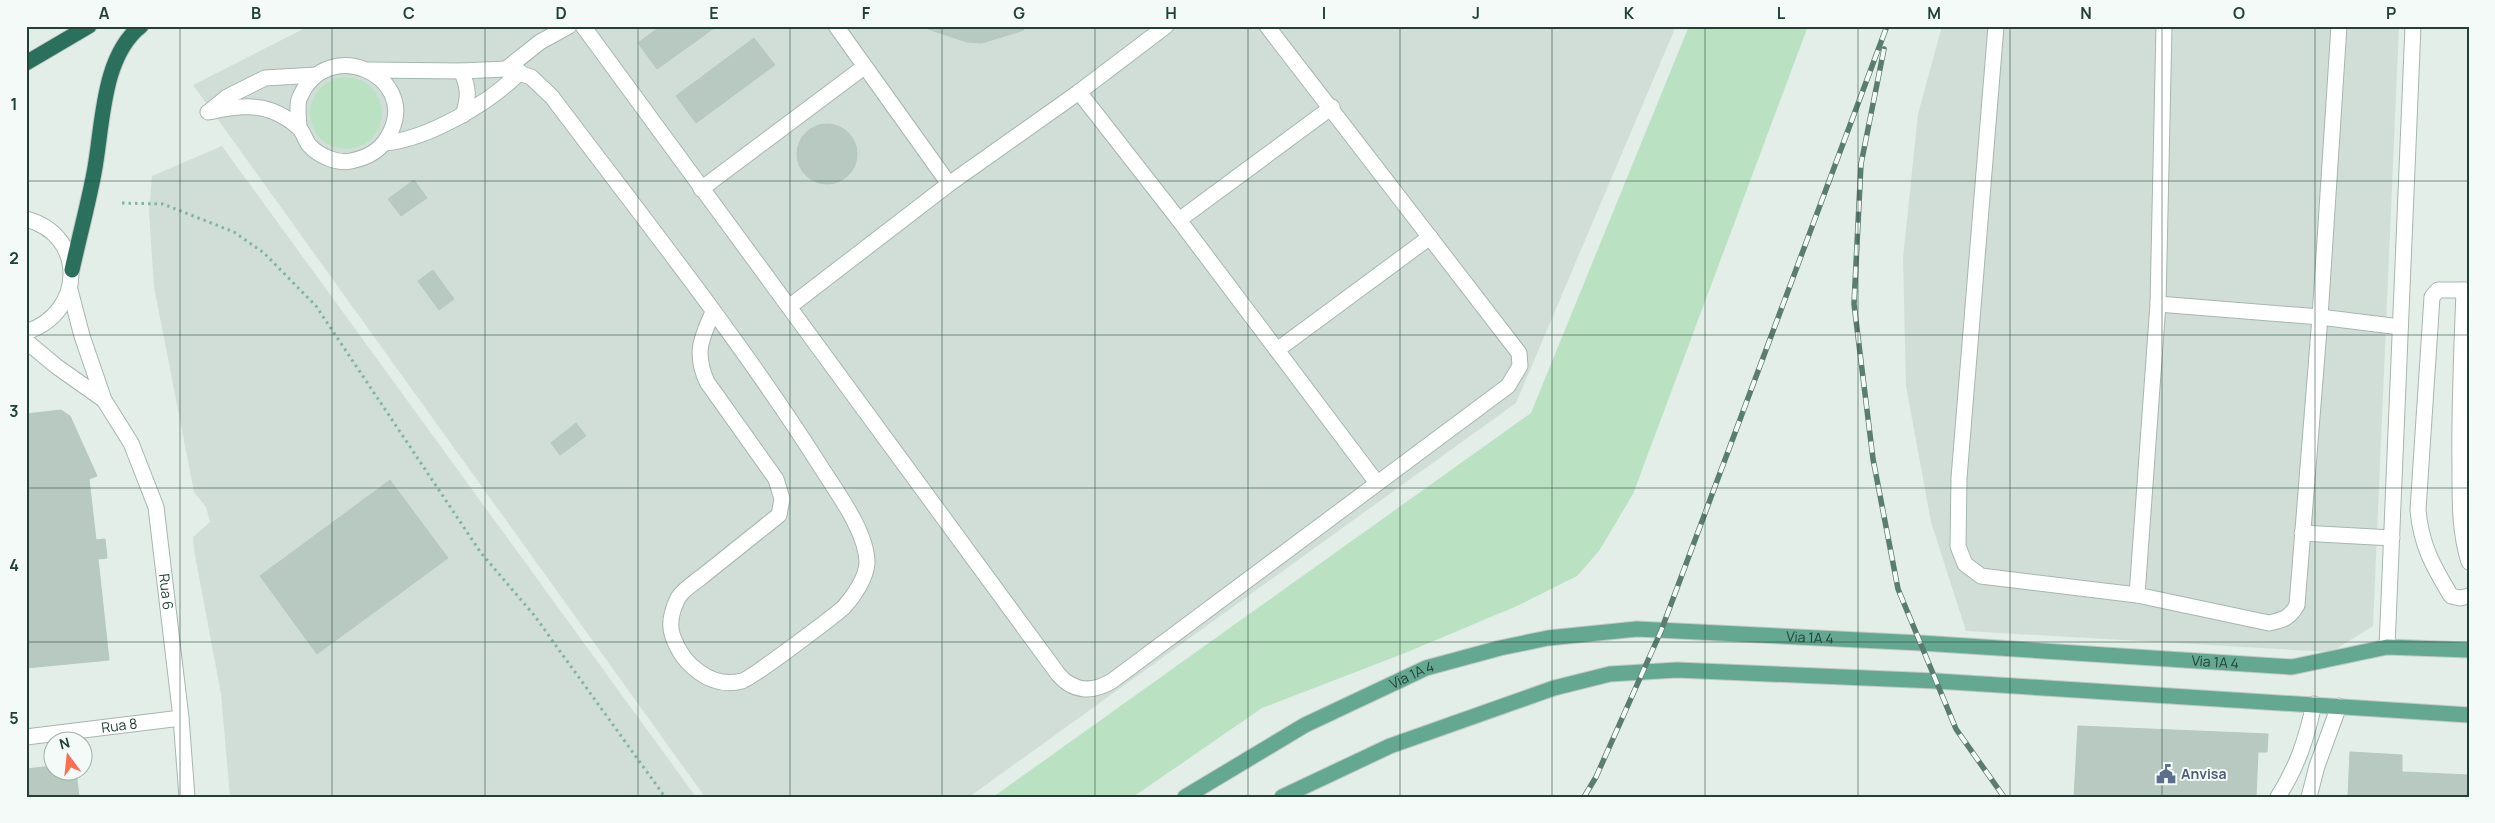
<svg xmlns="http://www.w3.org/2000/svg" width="2495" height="823" font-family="Manrope,sans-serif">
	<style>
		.built { fill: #d1ded7 }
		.green { fill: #bae1c2 }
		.building { fill: #b8c9c1; stroke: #b5c9bf }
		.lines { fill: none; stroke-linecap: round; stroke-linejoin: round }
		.minor-casing { stroke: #a5b7af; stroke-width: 17 }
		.major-casing { stroke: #c1cac7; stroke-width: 17 }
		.highway-casing { stroke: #c1cac7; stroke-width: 17 }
		.path { stroke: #81b5a1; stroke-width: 3; stroke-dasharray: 2.5 4; stroke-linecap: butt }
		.minor { stroke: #fff; stroke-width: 15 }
		.major { stroke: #64a891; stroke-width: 15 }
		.highway { stroke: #2a705d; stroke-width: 15 }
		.rail-casing { stroke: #5b7d71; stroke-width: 5.5 }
		.rail { stroke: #f4faf7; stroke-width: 4; stroke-dasharray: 11; stroke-linecap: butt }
		.grid { fill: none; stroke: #214136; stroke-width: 1; stroke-opacity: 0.55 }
		.labels { text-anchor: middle; stroke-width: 4; stroke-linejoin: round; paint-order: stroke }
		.street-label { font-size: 14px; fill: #214136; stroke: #f4faf7 }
		.service-label { font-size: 14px; font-weight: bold; fill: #4e5e75; stroke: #f4faf7; text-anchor: start }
		.neatline { fill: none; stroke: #214136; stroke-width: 2 }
		.grid-label { font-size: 16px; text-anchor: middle; font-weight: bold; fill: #214136 }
	</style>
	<rect width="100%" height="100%" fill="#e3eee8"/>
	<g class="built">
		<path d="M309,26H1676L1516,403L969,797H705L193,85Z"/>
		<path d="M1942,26H2399L2373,626L2331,652L1966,631L1931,522L1906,386L1903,258L1918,114Z"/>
		<path d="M222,146L696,797H230L221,694L194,550L193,537L210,522L206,507L194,492L154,287L149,211L152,176Z"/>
	</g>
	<g class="green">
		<path d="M1689,26H1808L1633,494L1599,551L1577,576L1517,606L1405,653L1262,708L1133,797H993L1531,413Z"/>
		<circle cx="346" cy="113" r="36"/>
	</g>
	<g class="building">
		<path d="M661,26H717L657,69L638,43Z"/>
		<path d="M929,26H1023L1024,30L982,43L967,42L928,29Z"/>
		<path d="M754,38L775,65L696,123L676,96Z"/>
		<circle cx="827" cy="154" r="30"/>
		<path d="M414,180L427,198L401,216L388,199Z"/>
		<path d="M433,270L454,299L439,310L418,281Z"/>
		<path d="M61,410L70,416L97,476L89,479L96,540L105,539L107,558L98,559L109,660L26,668V414Z"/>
		<path d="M576,423L586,436L560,455L551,443Z"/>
		<path d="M390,480L448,558L317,654L260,576Z"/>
		<path d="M2078,726L2268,734L2267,752H2258L2256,797H2074Z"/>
		<path d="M2350,752L2402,755V772L2469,775V797H2348Z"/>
		<path d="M52,766V770H76L79,797H26V769Z"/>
	</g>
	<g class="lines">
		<defs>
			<g id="minor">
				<path d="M583,26L1058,674C1073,692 1092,693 1112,681L1508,386L1520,366L1519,353L1267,26"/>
				<path d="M836,26L949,184"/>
				<path d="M1996,26L1959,478L1958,546L1965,564L1981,576L2137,595L2269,623C2283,620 2290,618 2297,605L2320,317L2339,26"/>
				<path d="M506,69L540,42L569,26"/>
				<path d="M369,70L461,71L506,69L531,77L552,97C643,218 738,337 819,464C835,490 867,531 867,563C866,578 854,596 844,607C833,617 752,678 742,681C711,689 683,665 673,637C668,624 672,610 678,598C683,589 696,582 704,575C729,555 754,535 779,515L782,499L776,479L707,382C694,353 701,339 713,312"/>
				<path d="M461,71C469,87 469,98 463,115"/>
				<path d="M1079,92L1179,220L1377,483"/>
				<path d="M211,110L227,97L265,78L316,75"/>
				<path d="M208,112C229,108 251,103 272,111C280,114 292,121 298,127C304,132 305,141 310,146C319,156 338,164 351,161C370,157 383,149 391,131C417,75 327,35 300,97C296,105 299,119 299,128"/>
				<path d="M385,143C428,139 490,103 520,72"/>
				<path d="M701,189L864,67"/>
				<path d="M26,219C87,235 85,313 26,332"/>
				<path d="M1179,220L1332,107"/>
				<path id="s1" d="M70,290L82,336L104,400L131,443L156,507L181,718L187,797"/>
				<path d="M2464,290C2462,348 2459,406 2460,464C2460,498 2459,530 2469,562"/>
				<path d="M2469,290H2438L2432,297L2418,510C2421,545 2433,566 2451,596L2460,598L2469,596"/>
				<path d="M2158,304L2320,317L2400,327"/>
				<path d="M789,307L949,184L1079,92L1166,26"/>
				<path d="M26,341L56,366L104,400"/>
				<path d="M1277,350L1430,237"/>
				<path d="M2302,533L2392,538"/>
				<path d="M2137,595L2158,304L2164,26"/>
				<path d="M2387,647L2413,26"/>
				<path id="s2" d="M26,737L181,718"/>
				<path d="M2278,797C2298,765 2306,740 2314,704"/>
				<path d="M2309,797L2317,766L2339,706"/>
			</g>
			<g id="major">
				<path id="s3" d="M1185,797L1305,725L1426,668L1500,648L1548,638L1637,629L1921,643L2292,667L2387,647L2469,650"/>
				<path d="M1282,797L1390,746L1554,688L1610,674L1677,670L1936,681L2469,715"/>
			</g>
			<g id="highway">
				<path d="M26,63L89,26"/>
				<path d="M72,270C79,238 88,205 94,173C103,128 101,57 141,26"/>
			</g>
		</defs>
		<use href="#minor" class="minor-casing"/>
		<use href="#major" class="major-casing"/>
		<use href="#highway" class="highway-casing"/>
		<path class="path" d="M122,203L163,204L234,232L264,253L316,306L481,553L534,615L665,797"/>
		<use href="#minor" class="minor"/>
		<use href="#major" class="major"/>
		<use href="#highway" class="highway"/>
		<defs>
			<g id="rail">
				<path d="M1884,49L1861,164L1854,304L1873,459L1898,589L1956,729L2004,797"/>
				<path d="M1584,797L1596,777L1661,631L1887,26"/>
			</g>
		</defs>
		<use href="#rail" class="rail-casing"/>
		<use href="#rail" class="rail"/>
	</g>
	<path class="grid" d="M180,26V797M332,26V797M485,26V797M638,26V797M790,26V797M942,26V797M1095,26V797M1248,26V797M1400,26V797M1552,26V797M1705,26V797M1858,26V797M2010,26V797M2162,26V797M2315,26V797M26,181H2469M26,335H2469M26,488H2469M26,642H2469"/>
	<defs>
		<symbol id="civic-bare" viewBox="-9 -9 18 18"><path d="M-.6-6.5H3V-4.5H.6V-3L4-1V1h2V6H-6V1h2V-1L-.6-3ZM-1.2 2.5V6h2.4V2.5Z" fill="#5c6f8a" stroke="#f4faf7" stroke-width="2.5" paint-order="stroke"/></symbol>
	</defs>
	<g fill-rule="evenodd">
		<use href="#civic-bare" x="2152" y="760" width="28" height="28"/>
	</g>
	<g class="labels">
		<g class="street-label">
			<text dy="5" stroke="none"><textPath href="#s1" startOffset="320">Rua 6</textPath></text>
			<text dy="5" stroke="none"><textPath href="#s3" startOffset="662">Via 1A 4</textPath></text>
			<text dy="5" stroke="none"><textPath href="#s3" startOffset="1068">Via 1A 4</textPath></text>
			<text dy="5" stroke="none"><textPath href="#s3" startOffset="258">Via 1A 4</textPath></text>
			<text dy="5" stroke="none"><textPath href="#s2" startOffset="94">Rua 8</textPath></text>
		</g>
		<g class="service-label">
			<text x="2181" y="779">Anvisa</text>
		</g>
	</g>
	<rect width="2495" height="823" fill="none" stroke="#f4faf7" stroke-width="55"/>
	<g transform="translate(68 756) rotate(345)"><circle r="24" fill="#f4faf7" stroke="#a0b0aa"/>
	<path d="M0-4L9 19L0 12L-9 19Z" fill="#fe6f51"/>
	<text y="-8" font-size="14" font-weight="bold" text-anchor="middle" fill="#214136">N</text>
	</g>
	<rect x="28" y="28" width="2440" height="768" class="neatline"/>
	<g class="grid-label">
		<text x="104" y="19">A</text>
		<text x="256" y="19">B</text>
		<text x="409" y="19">C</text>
		<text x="561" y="19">D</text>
		<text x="714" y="19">E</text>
		<text x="866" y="19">F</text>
		<text x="1019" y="19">G</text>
		<text x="1171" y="19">H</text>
		<text x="1324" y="19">I</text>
		<text x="1476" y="19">J</text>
		<text x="1629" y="19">K</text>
		<text x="1781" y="19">L</text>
		<text x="1934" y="19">M</text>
		<text x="2086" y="19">N</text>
		<text x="2239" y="19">O</text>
		<text x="2391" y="19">P</text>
		<text x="14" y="110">1</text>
		<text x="14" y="264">2</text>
		<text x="14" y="417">3</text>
		<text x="14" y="571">4</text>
		<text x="14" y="724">5</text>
	</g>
</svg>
